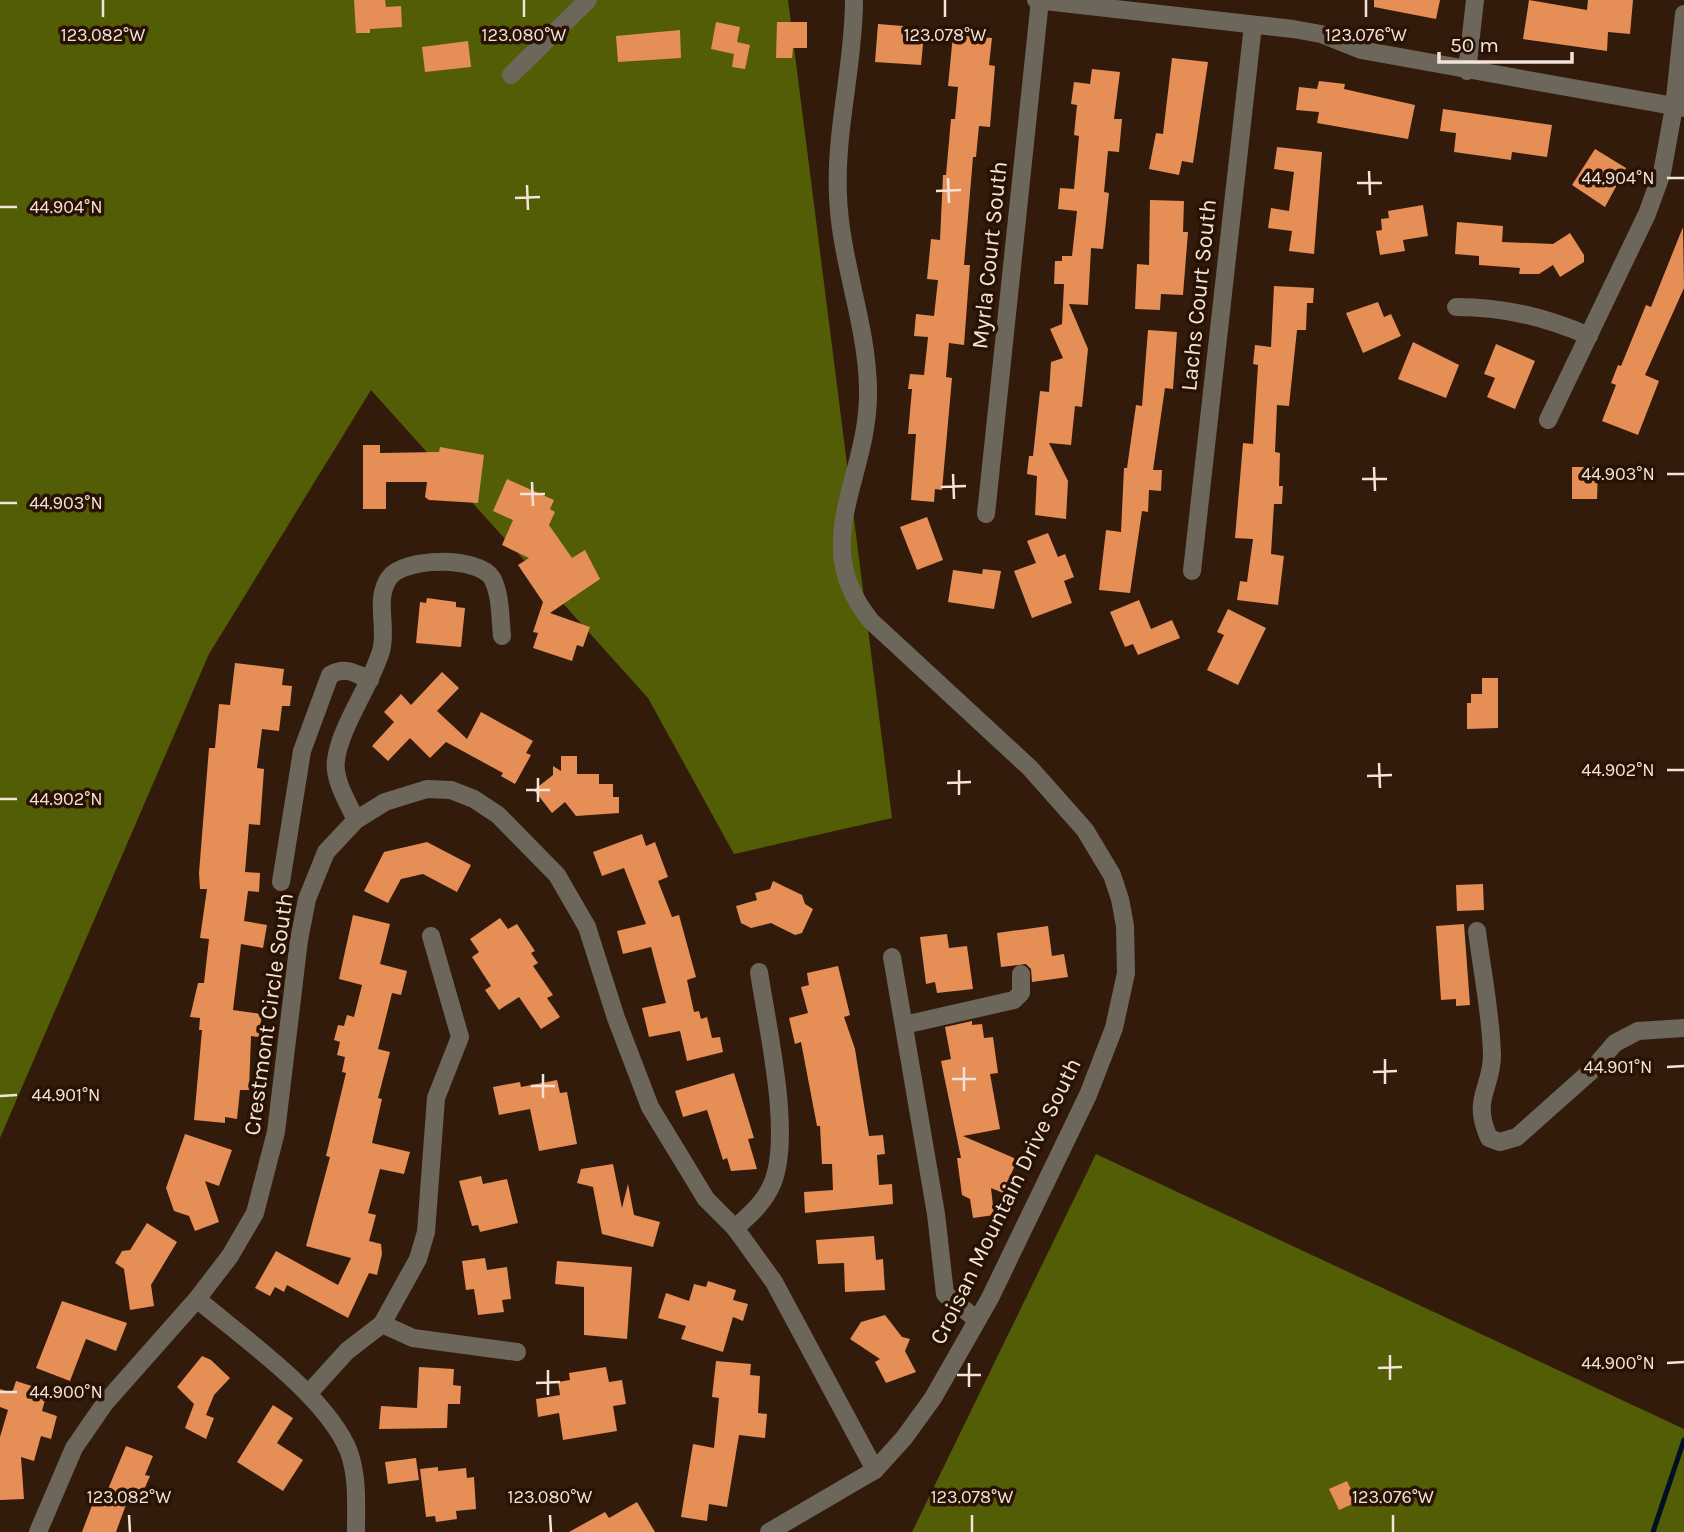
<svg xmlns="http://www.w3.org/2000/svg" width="1684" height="1532" font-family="Karla,sans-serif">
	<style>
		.forest { fill: #525d06 }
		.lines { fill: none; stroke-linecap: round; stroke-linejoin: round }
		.stream { stroke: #001023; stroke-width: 5 }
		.building { fill: #e58e56 }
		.minor { stroke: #6d675b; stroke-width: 18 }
		.ticks { fill: none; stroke: #f3e3d9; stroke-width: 2.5 }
		.labels { text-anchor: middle; stroke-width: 7; stroke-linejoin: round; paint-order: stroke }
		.street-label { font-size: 23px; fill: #f3e3d9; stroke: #281204 }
		.ticks-label { font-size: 18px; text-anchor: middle; fill: #f3e3d9; stroke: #281204; stroke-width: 7; stroke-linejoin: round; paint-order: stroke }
	</style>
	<rect width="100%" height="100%" fill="#331b0c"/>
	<g class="forest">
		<path d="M0,0H788L892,818L734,854L648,698L371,390L209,654L0,1138Z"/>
		<path d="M1096,1154L1684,1429V1532H912Z"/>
	</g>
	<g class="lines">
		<path class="stream" d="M1653,1532L1684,1440"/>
	</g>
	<g class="building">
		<path d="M354,0H385L386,7L401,6L402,27L370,29V33H356Z"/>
		<path d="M1374,0H1440L1436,19L1374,7Z"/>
		<path d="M1529,0L1587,10L1588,0H1633L1630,34L1608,32L1607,51L1523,39Z"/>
		<path d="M716,22L740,27L737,42L750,45L745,69L732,67L734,54L711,49Z"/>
		<path d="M777,22H807V48H793L792,58H776Z"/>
		<path d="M878,24L903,26V33L924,34L921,65L875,62Z"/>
		<path d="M680,30L681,58L618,62L616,36Z"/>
		<path d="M953,35L992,38L989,65L995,66L990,127L979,126L976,157H973L964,265H970L964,345L949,343L946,377L952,378L942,490L935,489L934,502L911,500L916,434H908L912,389H908L910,374L924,375L928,337L914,336L916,314L934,316L938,280L927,279L931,239L940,240L943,175H946L951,119H955L958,87L948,86Z"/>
		<path d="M468,41L471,67L425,72L422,47Z"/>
		<path d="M1172,58L1208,62L1193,163L1182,161L1179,175L1149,169L1156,133L1163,134Z"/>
		<path d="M1092,69L1120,72L1114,119H1122L1119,152L1108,151L1104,192L1109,193L1103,249L1091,248L1088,305L1069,304L1088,349L1082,407L1075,406L1071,445L1049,443L1068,481L1066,519L1035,515L1037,476L1027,474L1029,456H1033L1040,391L1049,392L1051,362L1063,358L1050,329L1062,324L1064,284H1054L1055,261H1062V256H1072L1077,211L1058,209L1060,188L1074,189L1079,136L1074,135L1077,105L1071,104L1074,82L1090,84Z"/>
		<path d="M1319,81L1345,84L1344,89L1415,105L1408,139L1317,123L1319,112L1296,110L1299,87L1317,89Z"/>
		<path d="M1443,109L1552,125L1547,157L1512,152L1511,160L1454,152L1456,133L1440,131Z"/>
		<path d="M1277,147L1322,152L1314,254L1289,251L1292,231L1268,228L1271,208L1289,211L1294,172L1274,169Z"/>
		<path d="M1595,149L1626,168L1605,207L1572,185Z"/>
		<path d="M1150,200L1184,201L1183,232H1188L1183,295L1161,294L1160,310L1135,309L1137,264L1149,265Z"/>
		<path d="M1423,205L1428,236L1403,240L1405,251L1380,255L1376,231L1382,230L1381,219L1389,218L1388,211Z"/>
		<path d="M1457,222L1503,226L1502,242L1553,244L1570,233L1584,255V262L1560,277L1553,265L1539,274H1519L1520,268L1479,265V256L1455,254Z"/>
		<path d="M1683,227L1684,288L1645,375L1659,381L1638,435L1602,421L1616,385L1611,383L1618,365L1621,366L1646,305L1651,307Z"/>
		<path d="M1274,286L1314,288L1313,303H1307L1306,330H1297L1289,406L1277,405L1275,452L1280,453L1279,486H1283L1282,504H1274L1271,554L1284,556L1278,605L1237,600L1240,581L1247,582L1253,539L1235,538L1243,443L1253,444L1258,365L1253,364L1255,345L1271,347Z"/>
		<path d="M1378,302L1384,317L1391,314L1401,336L1363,353L1346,313Z"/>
		<path d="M1148,330L1177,332L1173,389L1165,388L1153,470H1162L1161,491L1149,490L1148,512L1142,511L1130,593L1099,590L1106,530L1121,532L1124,468H1127L1136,405L1142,406Z"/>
		<path d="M1413,342L1459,365L1446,398L1398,379Z"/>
		<path d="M1496,344L1535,361L1515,409L1487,397L1495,378L1484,374Z"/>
		<path d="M363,445H380V453L439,452L440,447L484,455L478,503L429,500L425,497L427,482H386V509H363Z"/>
		<path d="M1572,467H1598L1597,499H1572Z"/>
		<path d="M507,479L554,500L550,509L555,512L549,525L572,558L585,550L600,579L550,613L590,627L583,647L577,645L572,661L533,648L538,633L533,632L543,602L518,565L529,558L502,545L513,520L493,511Z"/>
		<path d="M927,517L943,560L917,570L900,527Z"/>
		<path d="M1048,533L1058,557L1065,554L1074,577L1064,581L1072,603L1032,618L1014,571L1036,563L1027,541Z"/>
		<path d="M983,569L1001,571L994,609L948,602L953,570L982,574Z"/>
		<path d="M427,598L456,602V607L465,608L461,647L416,643L420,602L426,603Z"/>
		<path d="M1139,600L1151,629L1172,620L1180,638L1138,655L1133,644L1125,647L1110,612Z"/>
		<path d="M1228,609L1266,628L1238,685L1207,670L1224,635L1217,632Z"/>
		<path d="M235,663L284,669L282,685L292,686L290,706H282L279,731L262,729L257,768L264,769L260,825L249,824L245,872L260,873L259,892L248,891L244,921L267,925L263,948L241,944L233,1010L262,1014L259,1037L251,1036L249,1090H240L237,1119L225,1117V1123L194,1120L202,1030H199L200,1018L190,1017L198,983H204L209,939L200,938L207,889H200L199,873L209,748H215L219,704L230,705Z"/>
		<path d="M442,672L459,688L437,711L467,739L481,712L533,741L526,753L531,755L515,784L501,776L503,773L446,742L430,758L410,738L388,761L372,746L394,722L384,712L401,694L411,705Z"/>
		<path d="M1482,678H1498V728L1467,729V703H1471V694H1482Z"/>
		<path d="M561,756H577V774H599V784H613V797H619V813L576,816L565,802L552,813L534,790L553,775V766L561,771Z"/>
		<path d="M642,834L646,846L655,842L668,877L658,881L672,917L679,915L696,977L687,980L694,1012L699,1011L701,1019L707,1017L712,1038L720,1037L723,1052L687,1061L680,1031L649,1037L642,1008L666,1003L651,947L623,954L617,931L646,924L624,868L602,876L593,852Z"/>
		<path d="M427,842L471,865L457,892L423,874L401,879L388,903L364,891L384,852Z"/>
		<path d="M773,881L802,895L805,904L813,909L802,933L795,935L771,923L751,928L741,923L736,906L757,900L755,893L770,889Z"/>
		<path d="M1483,884L1484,910L1457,911L1456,885Z"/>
		<path d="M353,915L390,924L380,964L407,971L401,995L392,993L378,1049L390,1052L378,1098L382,1099L372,1143L410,1152L404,1174L380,1169L368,1213L376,1215L369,1241L381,1244L382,1254L377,1275L369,1273L348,1318L287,1285L284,1292L275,1287L270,1296L255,1288L276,1251L338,1285L351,1258L306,1246L330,1157L326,1156L346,1073L342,1072L345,1057L337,1055L340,1042L334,1040L338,1025L344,1026L347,1015L354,1017L362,985L339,979Z"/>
		<path d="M500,918L508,929L517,924L535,951L531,953L538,963L533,966L553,995L547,998L560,1017L541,1029L519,997L499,1010L485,990L491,986L472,957L479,952L470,939Z"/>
		<path d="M1464,924L1470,1005L1456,1006V999L1441,1000L1436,926Z"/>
		<path d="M1048,926L1052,956L1064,954L1068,977L1032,982L1031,969L1026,964L1001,967L997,933Z"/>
		<path d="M947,934L949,948L967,946L973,989L937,993L935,982L926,984L920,937Z"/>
		<path d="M838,966L850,1015L844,1017L855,1049L869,1136L883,1135L885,1154L877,1155L879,1185L892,1184L893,1204L805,1213L804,1192L833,1190L832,1164H822L820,1126H817L801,1042L795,1044L789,1018L808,1013L801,987L809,985L807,973Z"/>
		<path d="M972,1021V1025L982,1024L984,1038L993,1037L998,1073L990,1074L1000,1129L963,1136L1014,1158L1015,1165L1003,1193L991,1188L994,1215L973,1218L970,1199L962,1195L957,1158H961L941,1061L951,1059L945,1027Z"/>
		<path d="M734,1073L754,1138L748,1139L757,1169L731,1171L727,1158L723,1160L707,1110L683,1117L675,1091Z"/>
		<path d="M557,1080L560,1093L567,1092L577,1144L539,1151L530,1109L499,1115L493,1087L520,1082L521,1087Z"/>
		<path d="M185,1134L232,1150L219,1186L205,1181L219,1222L195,1231L189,1216L174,1211L166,1188Z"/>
		<path d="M613,1164L622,1208L628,1184L634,1215L660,1222L653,1247L602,1234L593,1187L577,1183L581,1169Z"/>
		<path d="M481,1176L483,1184L507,1179L518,1223L480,1232L478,1225L472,1226L459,1181Z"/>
		<path d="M147,1223L177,1242L151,1285L154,1306L130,1310L124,1269L115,1263L122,1251L130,1250Z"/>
		<path d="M874,1236L876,1260L883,1259L885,1290L845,1292L844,1263L818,1264L816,1240Z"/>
		<path d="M485,1258L487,1270L507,1267L511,1299L502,1300L504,1312L478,1315L474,1289L466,1290L462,1261Z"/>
		<path d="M557,1261L632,1267L627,1339L584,1335V1287L555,1284Z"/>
		<path d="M708,1281L736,1290L733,1300L748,1304L743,1321L733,1317L723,1352L681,1339L686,1326L658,1318L666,1293L689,1301L694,1284L706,1287Z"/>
		<path d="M62,1301L127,1323L116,1351L86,1339L70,1381L36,1368Z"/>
		<path d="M885,1315L902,1337L910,1339L905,1351L916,1372L886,1383L875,1362L880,1359L850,1339L861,1322Z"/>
		<path d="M202,1356L211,1360L230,1378L214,1395L206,1415L214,1418L206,1439L185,1428L194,1404L177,1387Z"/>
		<path d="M716,1361L751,1364L750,1375L760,1376L758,1413L767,1414L765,1438L739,1435L727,1507L709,1504L707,1521L681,1517L693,1444L714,1448L719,1398L712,1397Z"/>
		<path d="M419,1367L454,1369L453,1385L461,1386L460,1404H448L447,1428L379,1429L381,1406L417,1408Z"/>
		<path d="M606,1367L609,1382L622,1380L626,1404L613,1406L617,1431L563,1440L559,1413L538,1417L536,1399L560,1395L558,1382L570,1380L569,1373Z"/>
		<path d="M16,1381L41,1389L39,1398L45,1400L42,1411L57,1416L51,1439L41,1436L34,1461L21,1457L24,1499L0,1500V1437L8,1410L0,1407V1389L12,1393Z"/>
		<path d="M273,1405L293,1418L277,1443L303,1460L283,1491L237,1462Z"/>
		<path d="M126,1446L153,1456L145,1475L150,1476L137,1506L127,1502L116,1532H82L93,1503L101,1506Z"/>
		<path d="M416,1458L419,1480L388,1484L385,1462Z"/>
		<path d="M438,1467V1471L466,1468L467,1478L474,1477L476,1509L456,1511L457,1519L436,1522L435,1516L426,1517L420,1469Z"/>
		<path d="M1347,1481L1357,1502L1339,1510L1329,1489Z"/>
		<path d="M637,1502L655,1532H569L605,1512L609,1518Z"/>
	</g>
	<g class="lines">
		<g class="minor">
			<path d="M1036,0L1293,29L1321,34L1361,50L1684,108"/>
			<path d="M1467,71L1475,0"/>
			<path d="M511,75L588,0"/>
			<path d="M1456,307C1504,307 1545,317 1589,336"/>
			<path d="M1548,420L1647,214L1662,173L1674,107L1684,14"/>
			<path d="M986,514L1040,0"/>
			<path d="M1192,571L1253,25"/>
			<path d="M356,820C348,803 333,779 336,760C340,727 371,685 381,651C388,627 374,600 389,578C403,557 478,556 492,578C501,594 500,618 502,636"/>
			<path d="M281,882L302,751L330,675C345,666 355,673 370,680"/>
			<path d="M1477,931C1482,971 1491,1014 1492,1055C1492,1089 1471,1098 1489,1138L1500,1142L1517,1137L1591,1071L1615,1043L1638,1031L1684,1028"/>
			<path d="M892,957L936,1214L945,1294L976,1319"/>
			<path d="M904,1025L1014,1000L1021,993V974"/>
			<path d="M735,1228C750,1215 765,1202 773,1182C792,1132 767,1026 759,972"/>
			<path d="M197,1299C242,1337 328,1397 349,1452C358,1477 356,1505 356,1532"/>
			<path d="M382,1324L413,1338L517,1352"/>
			<path d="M308,1394L347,1351L382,1324L418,1259L426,1232L436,1098L460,1037L431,936"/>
			<path d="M38,1532L74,1448L105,1403L197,1299L230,1256L255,1213L276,1132L299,940L307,899L326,852L356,820L385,802L427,789L451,790L474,799L498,815L557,875L587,927L616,1018L650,1107L706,1199L735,1228L774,1282L875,1470"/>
			<path d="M769,1532L875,1470L904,1438L933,1398L990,1298L1088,1095L1114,1028L1126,973L1125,926L1120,899L1112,875L1085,830L1030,768L871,621C806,542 870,479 868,389C867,323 840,260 838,195C835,130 854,65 854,0"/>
		</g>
	</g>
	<path class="ticks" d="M103,0V17M524,0V17M945,0V17M1366,0V17M1369,171L1370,195M948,178L949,203M1667,178H1684M1357,183H1382M527,185L528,210M936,191L961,190M515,198L540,197M0,207H17M1374,467L1375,491M953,474L954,499M1667,474H1684M1362,479H1387M532,482L533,506M941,487L966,486M520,494H545M0,503H17M1379,763L1380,788M959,770V795M1667,770H1684M1367,776L1392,775M538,778V802M947,783L971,782M526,790H550M0,799H17M1385,1059V1084M964,1067V1091M1667,1067L1684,1066M1373,1072L1397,1071M543,1074V1098M952,1079H976M531,1086H555M0,1096L17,1095M1390,1355V1380M969,1363V1387M1667,1363L1684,1362M1378,1368L1402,1367M548,1370V1395M957,1375H981M536,1383L560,1382M0,1392H17M129,1515L130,1532M550,1515L551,1532M972,1515V1532M1393,1515V1532"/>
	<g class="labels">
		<g class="street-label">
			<text transform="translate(989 255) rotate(-84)" y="8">Myrla Court South</text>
			<text transform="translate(1198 295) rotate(-84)" y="8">Lachs Court South</text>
			<text transform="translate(268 1014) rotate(-82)" y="8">Crestmont Circle South</text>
			<text transform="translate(1005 1201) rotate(-64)" y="8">Croisan Mountain Drive South</text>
		</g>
	</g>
	<g class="ticks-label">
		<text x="103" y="41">123.082°W</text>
		<text x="524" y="41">123.080°W</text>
		<text x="945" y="41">123.078°W</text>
		<text x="1366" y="41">123.076°W</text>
		<text x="1618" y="184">44.904°N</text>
		<text x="66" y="213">44.904°N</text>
		<text x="1618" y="480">44.903°N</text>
		<text x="66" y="509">44.903°N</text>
		<text x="1618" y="776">44.902°N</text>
		<text x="66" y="805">44.902°N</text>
		<text x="1618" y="1073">44.901°N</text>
		<text x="66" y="1101">44.901°N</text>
		<text x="1618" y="1369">44.900°N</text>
		<text x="66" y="1398">44.900°N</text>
		<text x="129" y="1503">123.082°W</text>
		<text x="550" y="1503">123.080°W</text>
		<text x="972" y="1503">123.078°W</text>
		<text x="1393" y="1503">123.076°W</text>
	</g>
	<path d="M1439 52v10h133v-10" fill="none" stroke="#f3e3d9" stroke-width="3.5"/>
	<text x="1450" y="52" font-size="21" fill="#f3e3d9" stroke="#281204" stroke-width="5" paint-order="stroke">50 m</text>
</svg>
